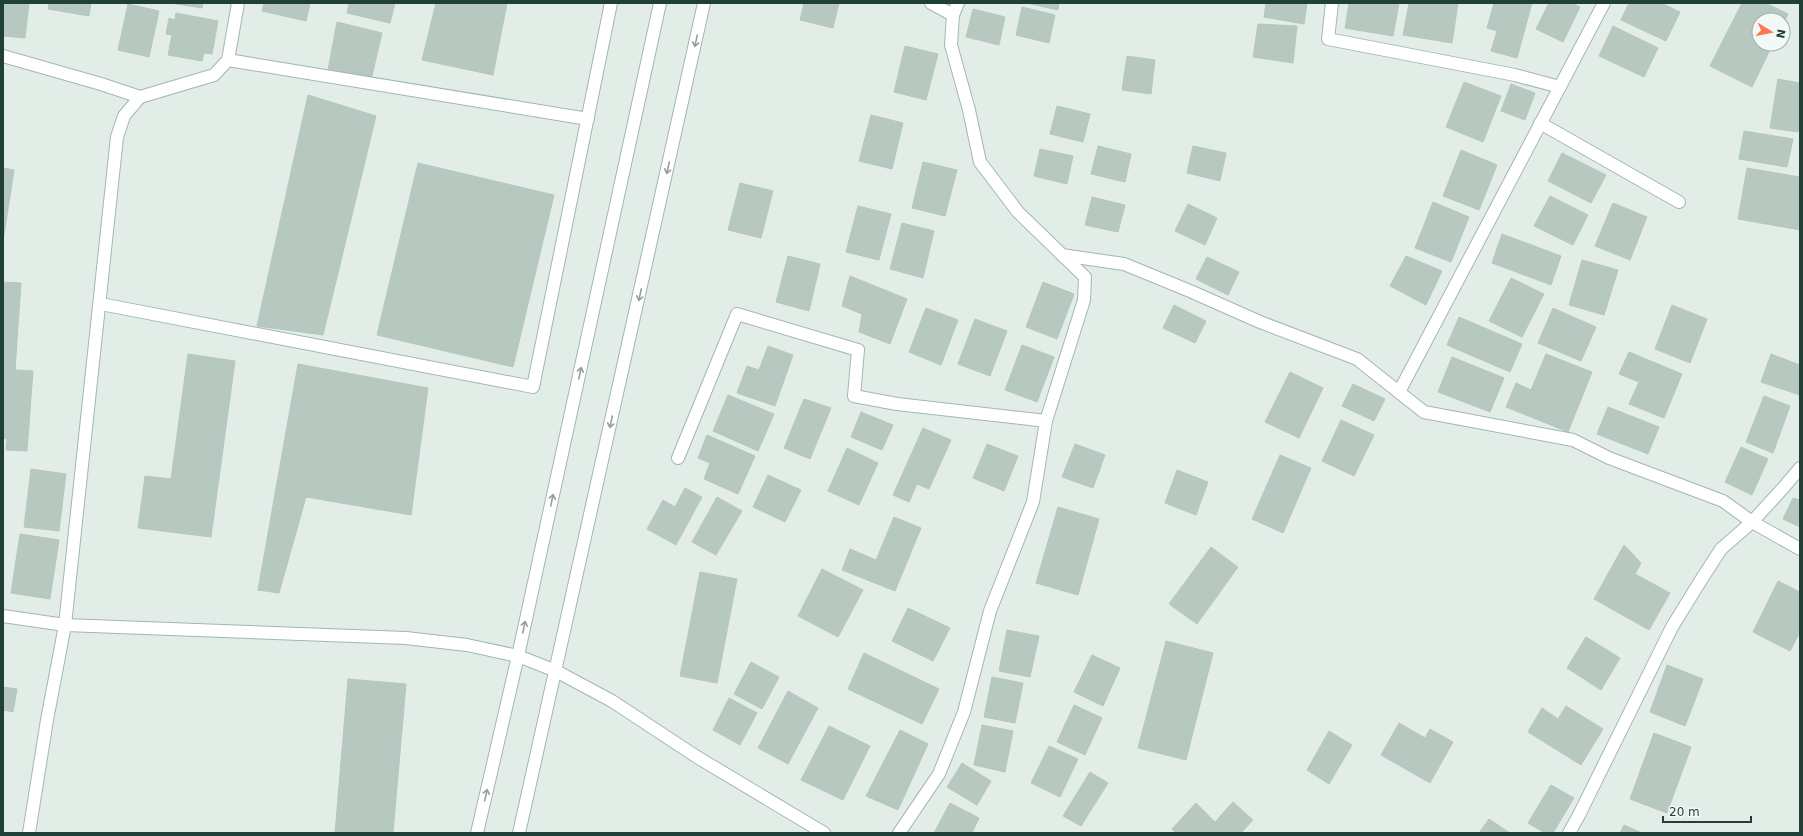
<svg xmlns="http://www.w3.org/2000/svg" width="1803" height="836" font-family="'DejaVu Sans',sans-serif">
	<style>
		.building { fill: #b7c8c1; stroke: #b4c8bf }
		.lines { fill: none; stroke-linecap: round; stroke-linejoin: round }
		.service-casing { stroke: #a4b6af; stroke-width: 14 }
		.minor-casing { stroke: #a4b6af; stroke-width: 14 }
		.tertiary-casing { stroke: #a4b6af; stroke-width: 14 }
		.service { stroke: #fff; stroke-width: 12 }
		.minor { stroke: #fff; stroke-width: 12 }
		.tertiary { stroke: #fff; stroke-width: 12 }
		.oneway { stroke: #90a09b }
	</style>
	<rect width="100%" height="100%" fill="#e2ede8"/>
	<g class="building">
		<path d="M3,3H29L25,38L3,36Z"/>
		<path d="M49,3H91L89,16L48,9Z"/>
		<path d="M170,3H203L202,8Z"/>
		<path d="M264,3H310L306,21L262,11Z"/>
		<path d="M349,3H395L390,23L347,13Z"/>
		<path d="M436,3H507L493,75L422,60Z"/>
		<path d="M804,3H839L833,28L800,20Z"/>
		<path d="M1027,3H1059L1058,10Z"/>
		<path d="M1266,3H1307L1304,24L1264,17Z"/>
		<path d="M1349,3H1399L1393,36L1345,28Z"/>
		<path d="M1409,3H1458L1452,43L1403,35Z"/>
		<path d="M1494,3H1532L1517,58L1491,51L1497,31L1487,28Z"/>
		<path d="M1549,3H1571L1580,7L1563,42L1536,29Z"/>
		<path d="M1629,3H1661L1680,12L1666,41L1621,20Z"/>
		<path d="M1742,3H1766L1788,14L1783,24V20H1759V44H1773L1752,87L1710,66Z"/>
		<path d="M128,4L159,11L149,57L118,50Z"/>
		<path d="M1022,7L1055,15L1049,43L1016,35Z"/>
		<path d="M973,9L1005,17L999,45L966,37Z"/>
		<path d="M176,13L218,21L212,54L204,53L202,61L168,55L172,35L166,34L169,18L175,20Z"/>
		<path d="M337,22L382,33L371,80L328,70Z"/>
		<path d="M1258,24L1297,26L1293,63L1253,57Z"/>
		<path d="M1613,26L1658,48L1644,77L1599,56Z"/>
		<path d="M905,46L938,54L926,100L894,92Z"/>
		<path d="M1127,56L1155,60L1151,94L1122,90Z"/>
		<path d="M1778,79L1800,83V119L1798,132L1770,128Z"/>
		<path d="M1464,82L1501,96L1483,142L1446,127Z"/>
		<path d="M1511,84L1535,93L1525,120L1501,111Z"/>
		<path d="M308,95L376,116L323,335L257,326Z"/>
		<path d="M1057,106L1090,114L1083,142L1050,134Z"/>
		<path d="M871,115L903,123L892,169L859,161Z"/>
		<path d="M1744,131L1793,139L1787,167L1739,159Z"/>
		<path d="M1098,146L1131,154L1125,182L1091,174Z"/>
		<path d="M1193,146L1226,153L1220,181L1187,173Z"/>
		<path d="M1040,149L1073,156L1067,184L1034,176Z"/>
		<path d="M1461,150L1497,165L1479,210L1443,196Z"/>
		<path d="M1562,153L1606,175L1591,203L1548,181Z"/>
		<path d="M923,162L957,170L945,216L912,208Z"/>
		<path d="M418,163L554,195L513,367L377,335Z"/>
		<path d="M3,168L14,170L3,241Z"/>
		<path d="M1747,168L1800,177V230L1738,219Z"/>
		<path d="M740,183L773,191L761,238L728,230Z"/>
		<path d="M1550,196L1588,215L1573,245L1534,226Z"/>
		<path d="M1092,197L1125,205L1118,232L1085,225Z"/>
		<path d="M1433,202L1469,217L1451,262L1415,248Z"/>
		<path d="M1613,203L1647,217L1630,260L1595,246Z"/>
		<path d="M1188,204L1217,218L1205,245L1175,231Z"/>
		<path d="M858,206L891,214L879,260L846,252Z"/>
		<path d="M902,223L934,231L923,278L890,269Z"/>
		<path d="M1502,234L1561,256L1551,285L1492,263Z"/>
		<path d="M788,256L820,264L809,311L776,302Z"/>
		<path d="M1406,256L1442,271L1426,305L1390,286Z"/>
		<path d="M1207,257L1239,272L1228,295L1196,279Z"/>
		<path d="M1582,260L1618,270L1604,315L1569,305Z"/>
		<path d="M850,276L907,299L890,344L859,332L862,314L842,306Z"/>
		<path d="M1511,278L1544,294L1522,337L1489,321Z"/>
		<path d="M3,282L21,283L15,370L33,371L27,451L6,450L7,439L3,438Z"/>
		<path d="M1043,282L1074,294L1057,339L1026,327Z"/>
		<path d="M1174,305L1206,321L1195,343L1163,328Z"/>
		<path d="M1672,305L1707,319L1690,363L1655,349Z"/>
		<path d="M926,308L958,320L941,365L909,352Z"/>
		<path d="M1553,308L1596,327L1581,361L1538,343Z"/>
		<path d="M1459,317L1522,344L1510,372L1447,345Z"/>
		<path d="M975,319L1007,331L990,376L958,364Z"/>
		<path d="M1022,345L1054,357L1037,402L1005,390Z"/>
		<path d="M768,346L793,355L775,406L737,393L747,366L759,370Z"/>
		<path d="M1629,352L1682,374L1664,418L1629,404L1639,382L1619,374Z"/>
		<path d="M188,354L235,361L211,537L138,528L145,476L171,479Z"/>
		<path d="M1546,354L1592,372L1568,432L1506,407L1516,383L1531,390Z"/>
		<path d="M1771,354L1800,365V395L1761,382Z"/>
		<path d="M1452,357L1504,378L1490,412L1438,392Z"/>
		<path d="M298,364L428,388L411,515L306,497L279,593L258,590Z"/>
		<path d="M1290,372L1323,388L1299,438L1265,422Z"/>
		<path d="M1353,384L1385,399L1374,421L1342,406Z"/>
		<path d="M728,395L774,414L758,451L713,431Z"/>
		<path d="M1764,396L1790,406L1773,453L1746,442Z"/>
		<path d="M804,399L831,408L810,459L784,448Z"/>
		<path d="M1608,407L1659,427L1648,454L1597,434Z"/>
		<path d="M861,412L893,425L882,450L851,437Z"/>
		<path d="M1341,420L1374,435L1354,476L1322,461Z"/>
		<path d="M923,428L951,440L929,489L917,484L909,502L893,495Z"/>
		<path d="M707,435L755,456L738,494L704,479L710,463L698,458Z"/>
		<path d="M987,444L1018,456L1004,491L973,478Z"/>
		<path d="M1075,444L1105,455L1093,488L1062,477Z"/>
		<path d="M1741,447L1768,459L1752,495L1725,482Z"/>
		<path d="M847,448L878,463L859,505L828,491Z"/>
		<path d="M1280,455L1311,468L1283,533L1252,519Z"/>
		<path d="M31,469L66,474L59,531L24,527Z"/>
		<path d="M1177,470L1208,482L1196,515L1165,503Z"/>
		<path d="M768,475L801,490L785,522L753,507Z"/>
		<path d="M685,488L702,497L676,545L647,529L663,500L675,507Z"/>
		<path d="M717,497L742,511L716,555L692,542Z"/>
		<path d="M1793,498L1800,500V527L1783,519Z"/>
		<path d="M1058,507L1099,519L1078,595L1036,583Z"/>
		<path d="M894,517L921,528L895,591L842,570L850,549L876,560Z"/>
		<path d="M20,534L59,540L50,599L11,593Z"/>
		<path d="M1624,545L1641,563L1635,574L1670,593L1649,630L1594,599Z"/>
		<path d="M1211,547L1238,567L1197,624L1169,604Z"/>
		<path d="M822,569L863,590L838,637L798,616Z"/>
		<path d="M700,572L737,579L717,683L680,676Z"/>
		<path d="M1778,581L1800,592V632L1790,651L1753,632Z"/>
		<path d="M908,608L950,628L933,661L892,641Z"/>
		<path d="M1007,630L1039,636L1030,677L999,671Z"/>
		<path d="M1586,637L1620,658L1601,690L1567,668Z"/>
		<path d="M1166,641L1213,653L1186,760L1138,748Z"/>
		<path d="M864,653L939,689L922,724L848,689Z"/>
		<path d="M1092,655L1120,668L1103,706L1074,692Z"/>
		<path d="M751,662L779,677L762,709L734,694Z"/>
		<path d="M1667,665L1703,679L1685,726L1650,712Z"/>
		<path d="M992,677L1023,683L1015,723L984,717Z"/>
		<path d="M348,679L406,684L393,833H335Z"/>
		<path d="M3,687L17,689L13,712L3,710Z"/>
		<path d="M788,691L818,708L788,764L758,748Z"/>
		<path d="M729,698L757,713L740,745L713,730Z"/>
		<path d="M1074,705L1102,718L1085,755L1057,742Z"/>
		<path d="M1566,706L1603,729L1581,765L1528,732L1542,708L1558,719Z"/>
		<path d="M1399,723L1425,738L1430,729L1453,742L1430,783L1381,755Z"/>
		<path d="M982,725L1013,731L1005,772L974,765Z"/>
		<path d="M829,726L870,746L843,800L801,780Z"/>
		<path d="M900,730L928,744L898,810L866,796Z"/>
		<path d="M1329,731L1352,745L1329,784L1307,770Z"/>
		<path d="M1654,733L1691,747L1667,813L1630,799Z"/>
		<path d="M1049,746L1078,759L1060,797L1031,783Z"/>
		<path d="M962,763L991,781L977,805L947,787Z"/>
		<path d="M1090,772L1108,783L1081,826L1063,816Z"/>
		<path d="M1551,785L1574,798L1553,833H1545L1528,823Z"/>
		<path d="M1233,802L1253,820L1241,833H1176L1172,829L1196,803L1215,822Z"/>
		<path d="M950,803L979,818L972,833H934Z"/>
		<path d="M1489,819L1510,833H1479Z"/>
		<path d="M1624,825L1642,833H1620Z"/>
	</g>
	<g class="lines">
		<defs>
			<g id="service">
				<path d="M228,60L588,119"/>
				<path d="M101,304L533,387L611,3"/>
			</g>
			<g id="minor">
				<path d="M1332,3L1328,39L1515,75L1560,87"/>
				<path d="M953,15L958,3"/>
				<path d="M3,56L101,84L140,97L124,116L117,137L65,625L3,616"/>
				<path d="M140,97L214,75L228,60L238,3"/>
				<path d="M1540,123L1679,202"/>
				<path d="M1062,255L1124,264L1190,291L1260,322L1357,359L1424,412L1573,440L1609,458L1723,501L1752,522L1800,549"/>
				<path d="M1399,392L1604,3"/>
				<path d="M678,458L737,314L858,350L854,396L897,404L1046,421"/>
				<path d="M556,671L612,701L697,757L824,833"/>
				<path d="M899,833L939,774L964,712L990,611L1033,502L1046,421L1084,300L1085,277L1018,212L980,162L969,110L951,45L953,15L931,3"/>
				<path d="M1569,833L1579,815L1672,627L1701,580L1721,549L1752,522L1784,487L1800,468"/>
			</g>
			<g id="tertiary">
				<path d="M29,833L47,720L65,625L406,638L467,645L518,656L556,671"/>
				<path d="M477,833L518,656L660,3"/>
				<path d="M519,833L704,3"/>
			</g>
		</defs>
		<use href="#service" class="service-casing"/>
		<use href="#minor" class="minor-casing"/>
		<use href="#tertiary" class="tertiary-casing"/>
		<use href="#service" class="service"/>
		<use href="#minor" class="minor"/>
		<use href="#tertiary" class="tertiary"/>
	</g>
	<defs><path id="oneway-shaft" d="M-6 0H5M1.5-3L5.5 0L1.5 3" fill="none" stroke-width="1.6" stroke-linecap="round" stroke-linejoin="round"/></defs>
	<g class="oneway">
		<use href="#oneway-shaft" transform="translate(696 41) rotate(102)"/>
		<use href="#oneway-shaft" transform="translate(668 168) rotate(102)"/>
		<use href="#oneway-shaft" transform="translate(640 295) rotate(102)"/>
		<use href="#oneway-shaft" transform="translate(580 373) rotate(-78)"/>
		<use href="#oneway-shaft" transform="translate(611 422) rotate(102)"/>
		<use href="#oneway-shaft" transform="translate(552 500) rotate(-78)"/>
		<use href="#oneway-shaft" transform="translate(524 627) rotate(-78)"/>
		<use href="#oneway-shaft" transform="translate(486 795) rotate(-77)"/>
	</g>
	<rect width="1803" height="836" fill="none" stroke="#204037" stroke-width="8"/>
	<g transform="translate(1771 32) rotate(100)"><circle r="19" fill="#f3f9f6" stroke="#9fafaa"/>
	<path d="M0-3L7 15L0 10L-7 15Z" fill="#fd7851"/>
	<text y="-6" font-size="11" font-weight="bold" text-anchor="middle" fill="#204037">N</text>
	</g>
	<path d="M1663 816v6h88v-6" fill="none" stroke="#204037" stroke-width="2"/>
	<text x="1669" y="816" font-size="12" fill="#204037" stroke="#f3f9f6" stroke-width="3" paint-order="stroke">20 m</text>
</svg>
